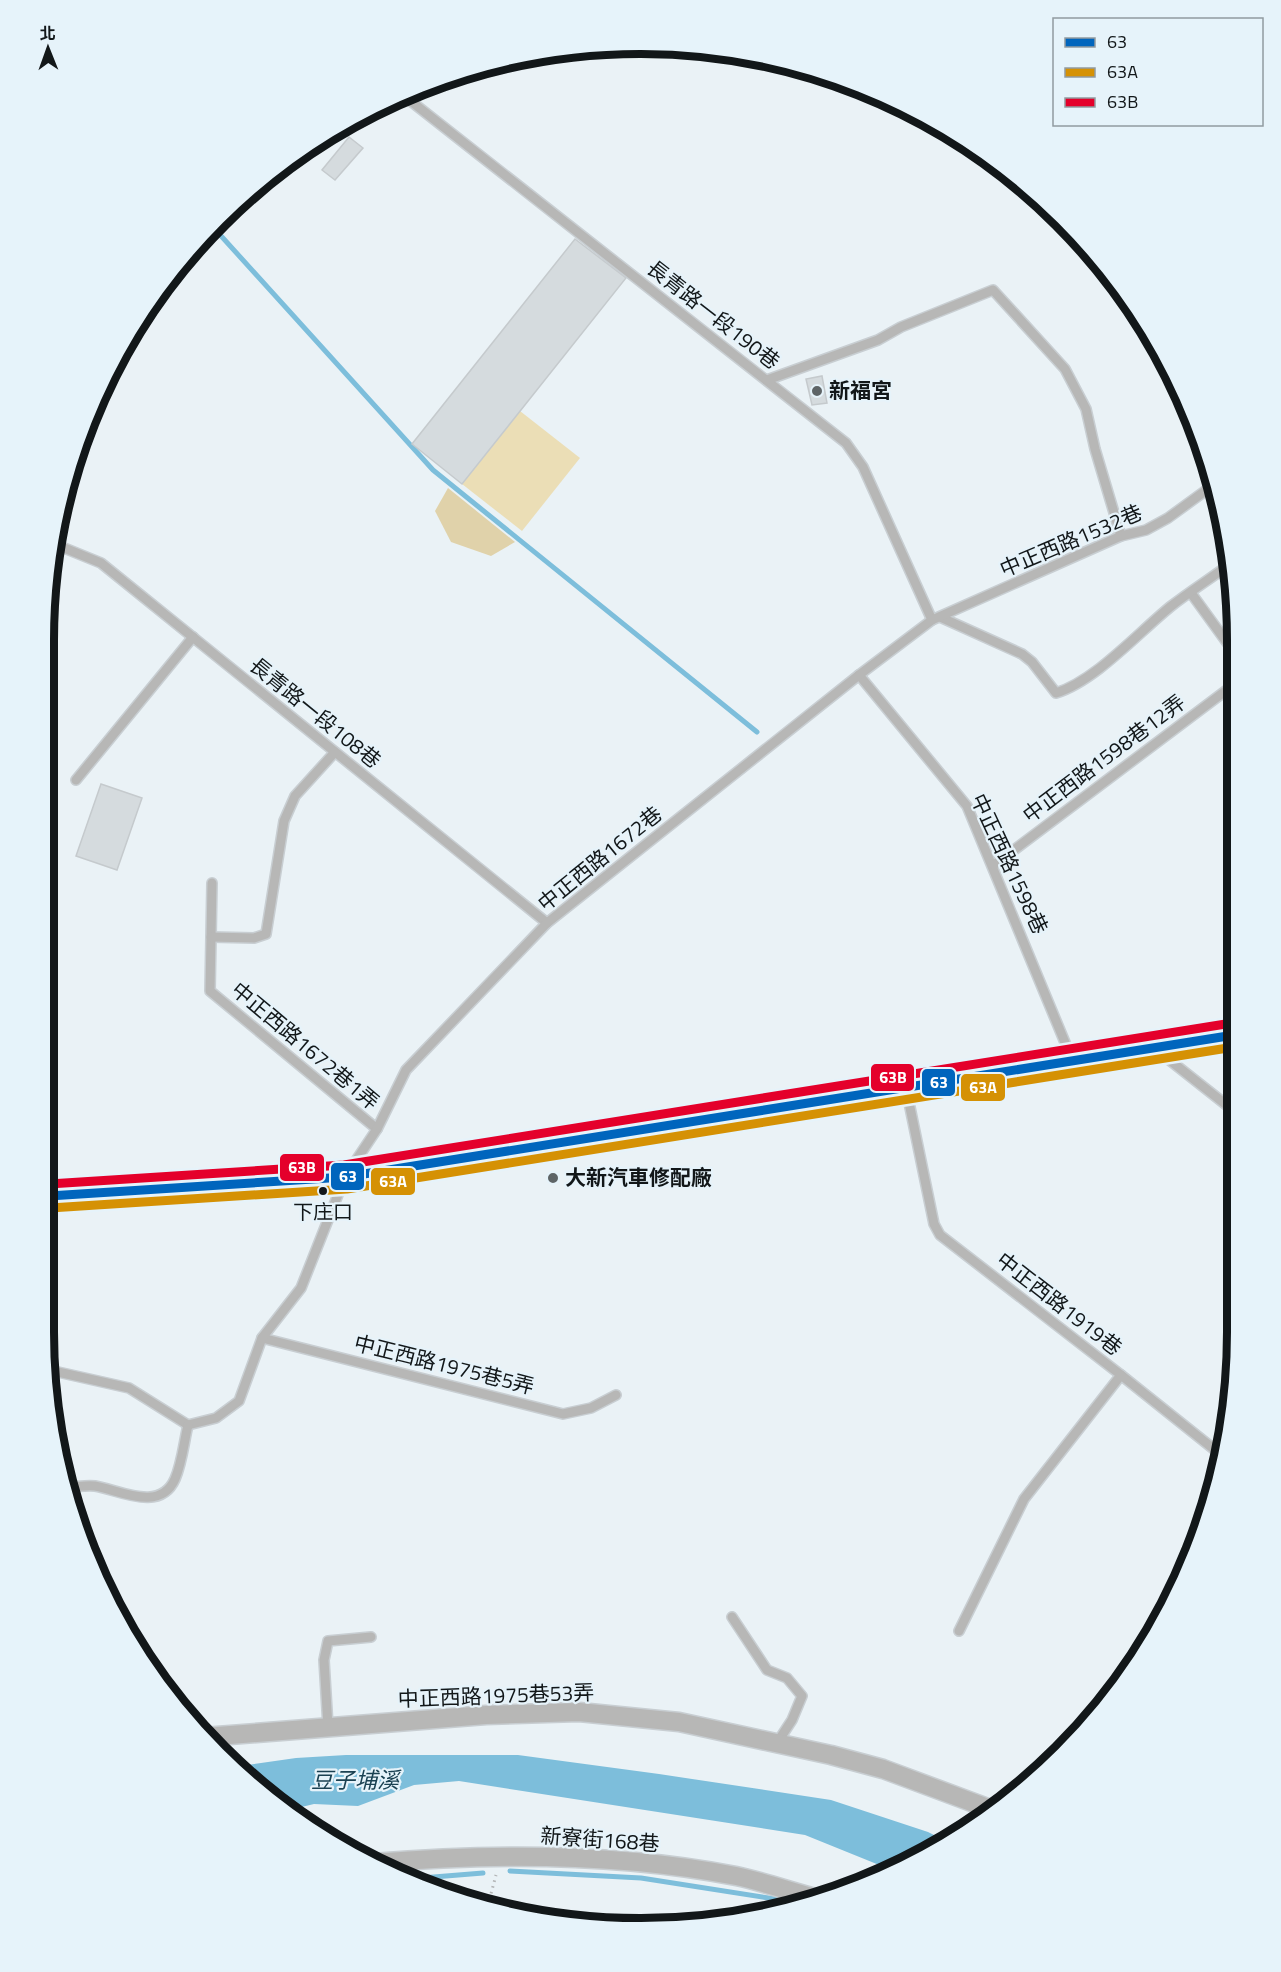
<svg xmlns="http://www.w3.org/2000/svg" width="1281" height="1972" font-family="'Titillium Web','Noto Sans TC',sans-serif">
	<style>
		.green { fill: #ebdeb6 }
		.forest { fill: #e0d2aa }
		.water { fill: #7dbedb }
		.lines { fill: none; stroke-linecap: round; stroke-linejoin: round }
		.stream { stroke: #7dbedb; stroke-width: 5 }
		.building { fill: #d5dbde; stroke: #c5cacd; stroke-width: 1.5 }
		.lane-casing { stroke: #c8ced2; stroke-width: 12 }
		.street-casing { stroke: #c8ced2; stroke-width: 21 }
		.secondary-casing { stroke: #c8ced2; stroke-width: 28 }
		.path { stroke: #b2b4b5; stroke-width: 3; stroke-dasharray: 1.5 4.5; stroke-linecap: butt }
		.lane { stroke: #b7b7b6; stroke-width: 9 }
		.street { stroke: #b7b7b6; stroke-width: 18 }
		.secondary { stroke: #b5b6b6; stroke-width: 26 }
		.bus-1-casing { stroke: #e6f3fa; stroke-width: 14 }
		.bus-2-casing { stroke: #e6f3fa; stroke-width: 14 }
		.bus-3-casing { stroke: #e6f3fa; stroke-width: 14 }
		.bus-1 { stroke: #0065bd; stroke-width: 9 }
		.bus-2 { stroke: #d59104; stroke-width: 9 }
		.bus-3 { stroke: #e4002b; stroke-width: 9 }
		.poi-dot { fill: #5e6466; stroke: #e6f3fa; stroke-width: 2 }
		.bus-dot { fill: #121719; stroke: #e6f3fa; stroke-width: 2 }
		.labels { text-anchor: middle; stroke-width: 4.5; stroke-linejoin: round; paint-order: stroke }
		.bus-label { font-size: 20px; fill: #121719; stroke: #e6f3fa }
		.street-label { font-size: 21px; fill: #121719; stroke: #e6f3fa }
		.poi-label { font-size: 21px; font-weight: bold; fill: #121719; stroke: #e6f3fa; text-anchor: start }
		.water-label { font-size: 22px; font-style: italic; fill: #1a4152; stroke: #e6f3fa }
		.rim { fill: none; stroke: #121719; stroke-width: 8 }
		.line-badge { stroke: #e6f3fa; stroke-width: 2 }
		.badge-label { font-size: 16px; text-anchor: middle; font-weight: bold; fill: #fff }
	</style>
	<rect width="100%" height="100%" fill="#eaf2f6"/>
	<path class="green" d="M520,411L580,458L522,531L462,484Z"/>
	<path class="forest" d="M448,488L515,542L491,556L451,542L435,511Z"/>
	<path class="water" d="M346,1755H518L659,1774L831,1800L928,1832L948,1842L894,1871L805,1835L459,1781L414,1785L358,1806L314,1804L285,1811L234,1767L296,1758Z"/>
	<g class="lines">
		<g class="stream">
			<path d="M213,227L433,470L757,732"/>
			<path d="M510,1871L641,1878L775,1899L800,1906"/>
			<path d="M409,1879L483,1873"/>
		</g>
	</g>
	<g class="building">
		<path d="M349,137L363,148L335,180L322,170Z"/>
		<path d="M575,239L626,278L462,484L412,444Z"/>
		<path d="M822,376L827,403L812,405L806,379Z"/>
		<path d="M101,784L142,798L117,870L76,856Z"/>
	</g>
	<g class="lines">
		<defs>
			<g id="lane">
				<path d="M403,95L846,443L863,467L932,620"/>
				<path d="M767,380L878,340L901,327L993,290L1065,369L1086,409L1095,449L1121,536"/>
				<path d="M52,543L101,563L547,923"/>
				<path d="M1191,593L1236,655"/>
				<path d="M940,617L1022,654L1032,662L1056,693C1095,681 1137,634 1170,607C1189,592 1210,579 1230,564"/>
				<path d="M859,675L967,806L1071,1057"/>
				<path d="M76,780L193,637"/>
				<path d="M994,865L1236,683"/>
				<path d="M212,883L210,991L377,1129"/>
				<path d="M211,937L254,938L266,934L284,821L295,796L335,752"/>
				<path d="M1158,1051L1234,1111"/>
				<path d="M906,1088L934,1224L940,1235L1121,1375L1024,1499L959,1631"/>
				<path d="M262,1338L563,1414L591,1408L616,1395"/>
				<path d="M49,1370L129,1388L188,1425"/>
				<path d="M1121,1375L1220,1454"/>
				<path d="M188,1425L216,1418L239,1401L262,1338L301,1288L345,1177L377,1129L406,1070L547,923L859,675L932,620L1121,536L1146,530L1168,518L1216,483"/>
				<path d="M67,1487C76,1487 86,1485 95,1486C119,1490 160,1513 175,1479C182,1463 184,1442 188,1425"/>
				<path d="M732,1617L767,1670L787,1678L802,1696L792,1720L777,1743"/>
				<path d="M328,1727L324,1660L328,1641L371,1637"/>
			</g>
			<g id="street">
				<path d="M204,1737L486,1715L579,1712L679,1722L831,1755L883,1769L993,1810"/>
				<path d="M373,1863C493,1853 618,1853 736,1876C764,1882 792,1892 819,1899"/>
			</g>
			<path id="secondary" d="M49,1196L345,1177L1072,1059L1234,1035"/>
		</defs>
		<use href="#lane" class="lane-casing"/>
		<use href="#street" class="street-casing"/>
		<use href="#secondary" class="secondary-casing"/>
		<path class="path" d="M488,1905L496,1875"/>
		<use href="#lane" class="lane"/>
		<use href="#street" class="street"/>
		<use href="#secondary" class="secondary"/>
		<defs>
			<path id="bus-1" d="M49,1196L345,1177L1234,1035"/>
			<path id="bus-2" d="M50,1208L347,1189L1234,1047"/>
			<path id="bus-3" d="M49,1184L344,1165L1232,1023"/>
		</defs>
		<use href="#bus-1" class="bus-1-casing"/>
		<use href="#bus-2" class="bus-2-casing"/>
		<use href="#bus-3" class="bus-3-casing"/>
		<use href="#bus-1" class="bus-1"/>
		<use href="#bus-2" class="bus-2"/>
		<use href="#bus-3" class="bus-3"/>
	</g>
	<g class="poi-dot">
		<circle cx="817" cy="391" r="6"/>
		<circle cx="553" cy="1178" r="6"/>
	</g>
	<circle class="bus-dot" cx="323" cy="1191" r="5"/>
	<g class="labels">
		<g class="bus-label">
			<text x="323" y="1219">下庄口</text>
		</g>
		<g class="street-label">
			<text transform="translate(713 315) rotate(38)" y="7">長青路一段190巷</text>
			<text transform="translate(1071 541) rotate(-23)" y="7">中正西路1532巷</text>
			<text transform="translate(315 713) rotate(39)" y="7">長青路一段108巷</text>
			<text transform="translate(1104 759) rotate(-37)" y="7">中正西路1598巷12弄</text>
			<text transform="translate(600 859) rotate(-39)" y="7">中正西路1672巷</text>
			<text transform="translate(1009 864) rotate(65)" y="7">中正西路1598巷</text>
			<text transform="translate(305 1046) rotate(40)" y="7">中正西路1672巷1弄</text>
			<text transform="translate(1059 1304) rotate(38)" y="7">中正西路1919巷</text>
			<text transform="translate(444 1365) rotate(14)" y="7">中正西路1975巷5弄</text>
			<text transform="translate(496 1696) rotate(-2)" y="7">中正西路1975巷53弄</text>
			<text transform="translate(600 1840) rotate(4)" y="7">新寮街168巷</text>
		</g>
		<g class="poi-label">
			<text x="829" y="398">新福宮</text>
			<text x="565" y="1185">大新汽車修配廠</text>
		</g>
		<g class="water-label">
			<text x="355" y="1788">豆子埔溪</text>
		</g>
	</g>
	<path d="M0 0H1281V1972H0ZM640 54H641A586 586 0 0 1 1227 640V1332A586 586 0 0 1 641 1918H640A586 586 0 0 1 54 1332V640A586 586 0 0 1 640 54Z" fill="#e6f3fa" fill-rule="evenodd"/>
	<path class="rim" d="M640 54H641A586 586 0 0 1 1227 640V1332A586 586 0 0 1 641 1918H640A586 586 0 0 1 54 1332V640A586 586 0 0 1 640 54Z"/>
	<g class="line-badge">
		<rect x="870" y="1063" width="45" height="29" rx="6" fill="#e4002b"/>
		<rect x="921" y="1068" width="35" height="29" rx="6" fill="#0065bd"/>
		<rect x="960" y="1073" width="46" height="29" rx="6" fill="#d59104"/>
		<rect x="279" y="1153" width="46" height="29" rx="6" fill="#e4002b"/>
		<rect x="330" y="1162" width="35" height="29" rx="6" fill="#0065bd"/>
		<rect x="370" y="1167" width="46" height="29" rx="6" fill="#d59104"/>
	</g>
	<g class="badge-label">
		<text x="893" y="1083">63B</text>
		<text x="939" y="1088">63</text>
		<text x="983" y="1093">63A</text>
		<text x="302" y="1173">63B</text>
		<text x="348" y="1182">63</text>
		<text x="393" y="1187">63A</text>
	</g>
	<rect x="1053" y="18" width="210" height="108" fill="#e6f3fa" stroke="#919ba0" stroke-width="1.5"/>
	<rect x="1065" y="38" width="30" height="9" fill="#0065bd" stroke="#919ba0" stroke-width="1.5"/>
	<text x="1107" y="48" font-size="18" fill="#121719">63</text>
	<rect x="1065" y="68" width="30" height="9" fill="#d59104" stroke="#919ba0" stroke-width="1.5"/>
	<text x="1107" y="78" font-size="18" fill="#121719">63A</text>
	<rect x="1065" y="98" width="30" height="9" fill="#e4002b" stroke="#919ba0" stroke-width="1.5"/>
	<text x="1107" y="108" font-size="18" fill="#121719">63B</text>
	<g transform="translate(48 48) rotate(359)" stroke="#e6f3fa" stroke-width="4.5" paint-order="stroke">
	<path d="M0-4.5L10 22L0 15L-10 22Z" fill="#121719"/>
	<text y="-9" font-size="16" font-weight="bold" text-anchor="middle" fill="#121719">北</text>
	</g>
</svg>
